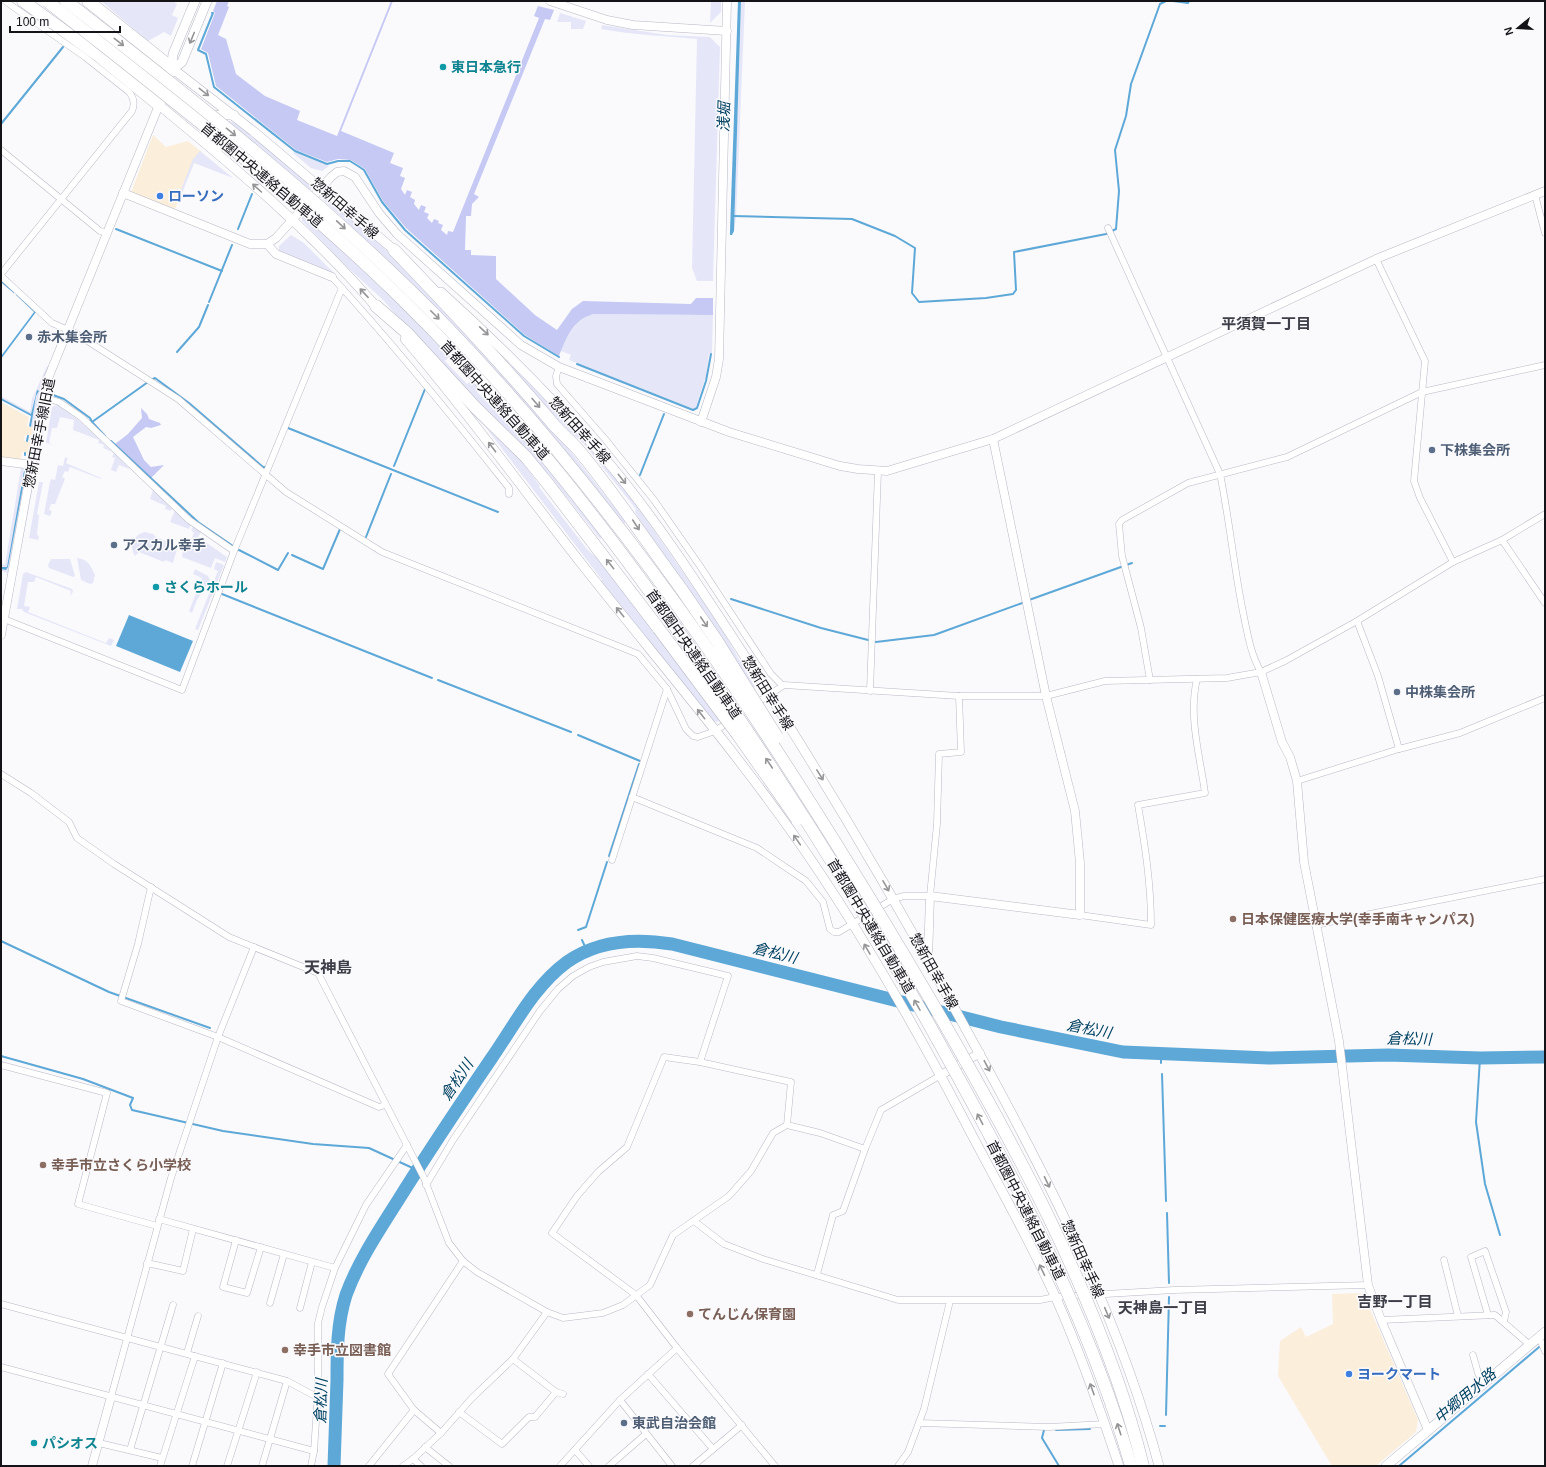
<svg xmlns="http://www.w3.org/2000/svg" width="1546" height="1467" font-family="Helvetica,'Noto Sans JP',sans-serif">
	<style>
		.commercial { fill: #fbefdb }
		.green { fill: #e5e7f9 }
		.forest { fill: #c5c9f4 }
		.water { fill: #5da8d7 }
		.lines { fill: none; stroke-linecap: round; stroke-linejoin: round }
		.stream { stroke: #5da8d7; stroke-width: 2 }
		.river { stroke: #5da8d7; stroke-width: 13 }
		.minor-casing { stroke: #b8b9c5; stroke-width: 7 }
		.tertiary-casing { stroke: #b8b9c5; stroke-width: 9 }
		.secondary-casing { stroke: #b8b9c5; stroke-width: 10 }
		.motorway-casing { stroke: #b8b9c5; stroke-width: 13 }
		.minor { stroke: #fff; stroke-width: 6 }
		.tertiary { stroke: #fff; stroke-width: 8 }
		.secondary { stroke: #fff; stroke-width: 9 }
		.motorway { stroke: #fff; stroke-width: 12 }
		.motorway-bridge-casing { stroke: #b8b9c5; stroke-width: 13; stroke-linecap: butt }
		.motorway-bridge { stroke: #fff; stroke-width: 12 }
		.oneway { stroke: #959597 }
		.culture-dot { fill: #0f9aa8; stroke: #fafafd; stroke-width: 1.5 }
		.shop-dot { fill: #3f7fe0; stroke: #fafafd; stroke-width: 1.5 }
		.service-dot { fill: #5c6f8a; stroke: #fafafd; stroke-width: 1.5 }
		.education-dot { fill: #8d6e63; stroke: #fafafd; stroke-width: 1.5 }
		.labels { text-anchor: middle; stroke-width: 3; stroke-linejoin: round; paint-order: stroke }
		.culture-label { font-size: 14px; font-weight: bold; fill: #0d838f; stroke: #fafafd; text-anchor: start }
		.street-label { font-size: 14px; fill: #131318; stroke: #fafafd }
		.shop-label { font-size: 14px; font-weight: bold; fill: #366cbe; stroke: #fafafd; text-anchor: start }
		.service-label { font-size: 14px; font-weight: bold; fill: #4e5e75; stroke: #fafafd; text-anchor: start }
		.education-label { font-size: 14px; font-weight: bold; fill: #785e54; stroke: #fafafd; text-anchor: start }
		.water-label { font-size: 15px; font-style: italic; fill: #004161; stroke: #fafafd }
		.neighbourhood-label { font-size: 15px; font-weight: bold; fill: #3d3e48; stroke: #fafafd }
		.quarter-label { font-size: 16px; font-weight: bold; fill: #3d3e48; stroke: #fafafd }
	</style>
	<rect width="100%" height="100%" fill="#fafafd"/>
	<g class="commercial">
		<path d="M153,135L166,147L188,141L203,153L198,164L194,163L175,209L131,192Z"/>
		<path d="M1,402L29,417L27,426L34,427L32,436L25,435L24,441L31,442L29,453L22,452L21,460L1,457Z"/>
		<path d="M1365,1293L1367,1302L1418,1420L1416,1432L1376,1466H1332L1278,1376L1280,1341L1301,1327L1306,1337L1333,1324L1332,1294Z"/>
	</g>
	<g class="green">
		<path d="M103,1H173L177,4L172,15L178,18L171,36L164,32L148,41L102,2Z"/>
		<path d="M711,1H721V12L710,23Z"/>
		<path d="M741,1H745L736,218L734,231L732,235L734,231Z"/>
		<path d="M560,13L586,21L583,29H571V22H557Z"/>
		<path d="M602,25L667,35L710,37L720,47L713,281H697L692,268L697,39C665,36 634,35 601,29Z"/>
		<path d="M227,120L237,124L311,185V191Z"/>
		<path d="M200,151L233,178L194,163L180,198L178,197L193,159Z"/>
		<path d="M295,152L329,166L322,171L311,168L293,153Z"/>
		<path d="M324,196L401,263L560,438L626,522L623,525L387,260L320,197Z"/>
		<path d="M302,216L317,230H321L375,280L439,346L449,357L445,361L467,384L471,381L479,389L477,392L499,414L501,413L569,494L602,537L600,539L550,476L429,353L383,300L345,265L302,221Z"/>
		<path d="M291,235L304,243L335,274L279,251V246Z"/>
		<path d="M593,314L713,315L712,354H709L706,376L696,407L693,409L569,360L571,355L561,351C569,333 574,321 593,314Z"/>
		<path d="M47,366L49,367L39,399L34,427H31L36,396L39,391L35,395L31,415L1,398V396L30,412L32,399Z"/>
		<path d="M513,366L579,435L630,496L719,624L755,687L753,688L719,635L652,540L635,512L636,509L584,444L568,430L511,368Z"/>
		<path d="M57,405L81,422L112,452L103,448L104,445L98,443L99,440L73,430L74,420L60,417L57,428H52L49,443L54,445L46,443L52,407Z"/>
		<path d="M475,414L518,456L540,486L539,487L587,549L611,571L722,721L716,722L712,720L601,581L602,580L484,425L474,416Z"/>
		<path d="M114,453L129,468V469L119,465L116,472L111,470L115,458L112,457Z"/>
		<path d="M37,455H39L19,559Z"/>
		<path d="M65,457L68,458L66,463L101,478V479L70,467L68,472L65,471L62,477L65,479L55,504H51L49,510L52,511L50,516L44,514L50,482L51,479L55,480L58,465L63,466Z"/>
		<path d="M21,468L27,470L8,573L2,571L1,573V569L8,567L24,471L7,567H1V564L5,565Z"/>
		<path d="M39,482H43L37,514L39,515L37,535L39,536L38,540L29,538Z"/>
		<path d="M153,490L172,508L171,511L165,509L166,506L150,499Z"/>
		<path d="M175,510L191,525L189,529L170,522Z"/>
		<path d="M193,527L201,532L198,537L227,557L225,562L215,558L211,568L182,557L183,549H187L194,533L191,530Z"/>
		<path d="M145,532L153,534L156,537L178,546L173,563L165,560L164,562L139,552L135,556C129,546 133,535 145,532Z"/>
		<path d="M77,558C88,559 91,566 95,575L93,583L90,584L81,580Z"/>
		<path d="M51,559H70L75,576L73,577L49,568L48,565Z"/>
		<path d="M216,562L224,565L198,630L195,629L218,571L214,569Z"/>
		<path d="M195,569L208,576L210,580L197,600L192,613L189,611L202,578L193,574Z"/>
		<path d="M26,572L72,589L73,592L70,596L71,591L36,577L34,582H28L24,606L30,607L28,612L106,643L109,638L114,640L111,646L24,612L22,609H17L23,574Z"/>
	</g>
	<g class="forest">
		<path d="M217,1H229L227,6L229,7L218,35L226,39L236,74L265,96L300,111L297,120L337,136L391,1H393L341,131L394,153L390,163L403,168L400,176L405,178L401,189L405,195L407,190L412,192L410,197L415,200L414,204L419,210L421,205L426,207L424,212L429,214L427,218L432,223L434,219L439,221L438,223L443,225L441,230L447,235L448,231L453,232L539,18L534,16L538,6L554,10L550,20L545,19L474,194L479,197L472,204L471,216H466L465,250H471V255L496,256V279L535,315L557,330L572,309L583,301L691,304L696,298H713V315L593,314C572,321 567,337 559,356L525,335L406,228L383,201L365,169L359,165L351,160L338,159L327,162L296,150L216,86L208,53L201,49L215,13L213,11Z"/>
		<path d="M141,408L147,414L149,419L160,423L161,425L151,428L146,427L133,437L144,460L151,467L164,465L151,478L115,444L128,434L142,418Z"/>
	</g>
	<g class="water">
		<path d="M738,1H741L734,231L732,235H730V231Z"/>
		<path d="M17,294L36,312L1,359V356L34,312L16,295Z"/>
		<path d="M37,390L39,391L36,396L31,427L29,426L31,416L1,400V398L31,414Z"/>
		<path d="M24,471H26L8,567L6,570L1,569V567H7Z"/>
		<path d="M129,615L193,641L180,672L116,646Z"/>
	</g>
	<g class="lines">
		<g class="stream">
			<path d="M1173,1L1188,3L1189,1"/>
			<path d="M212,13H213L198,50L206,54L214,87L295,151L327,164L338,161H350L358,166L364,170L382,202L405,230L524,336L559,357"/>
			<path d="M1,124L63,47"/>
			<path d="M733,216L852,219L895,236L915,248L912,293L919,302L986,298L1013,294L1016,290L1014,252L1106,234L1116,229L1119,191L1115,150L1126,116L1131,84L1160,4L1166,1"/>
			<path d="M116,229L222,271"/>
			<path d="M238,229L252,194"/>
			<path d="M1,281L14,292"/>
			<path d="M209,302L232,245"/>
			<path d="M177,352L199,327L208,305"/>
			<path d="M577,364L693,410L697,408L706,381L711,354"/>
			<path d="M153,379L155,378L189,403L263,467H267"/>
			<path d="M53,395L64,399L90,418L92,422L148,382"/>
			<path d="M92,422L105,436"/>
			<path d="M288,428L498,512"/>
			<path d="M27,441L28,436"/>
			<path d="M111,441L198,522L233,546"/>
			<path d="M25,455V453"/>
			<path d="M394,466L425,389"/>
			<path d="M640,475L664,414"/>
			<path d="M366,537L391,474"/>
			<path d="M239,550L278,570L288,553"/>
			<path d="M292,555L323,569L340,529"/>
			<path d="M222,594L432,678"/>
			<path d="M731,599L821,628L876,642L934,635L1025,602"/>
			<path d="M1029,600L1132,563"/>
			<path d="M438,680L571,732"/>
			<path d="M578,735L640,761"/>
			<path d="M609,856L639,764"/>
			<path d="M578,930L586,927L607,862"/>
			<path d="M582,940L587,951"/>
			<path d="M1,941L109,992L210,1028"/>
			<path d="M1,1056L83,1079L133,1098L130,1105L132,1110L223,1131L313,1144L369,1148L417,1170"/>
			<path d="M1480,1058L1476,1122L1485,1184L1500,1235"/>
			<path d="M1161,1063V1054"/>
			<path d="M1162,1074L1166,1201"/>
			<path d="M1167,1213L1169,1283"/>
			<path d="M1166,1415L1169,1297"/>
			<path d="M1160,1426H1165"/>
			<path d="M1044,1430L1042,1438L1059,1466"/>
			<path d="M1056,1430L1090,1429"/>
			<path d="M1399,1466L1545,1342"/>
		</g>
		<path class="river" d="M334,1466C335,1437 336,1409 337,1380C337,1352 337,1323 346,1295C358,1262 378,1232 397,1202C427,1154 459,1106 491,1059C514,1026 534,986 567,962C598,940 635,938 672,944L1001,1027L1123,1052L1269,1058L1388,1055L1480,1058L1545,1057"/>
		<defs>
			<g id="minor">
				<path d="M1,150L100,231L107,233"/>
				<path d="M1535,195L1545,233"/>
				<path d="M1108,228L1220,474C1230,522 1234,570 1244,617C1248,636 1251,655 1261,672"/>
				<path d="M1376,259L1425,361L1414,481L1420,498L1453,562"/>
				<path d="M1,274L132,111C135,104 134,98 129,92L85,57L5,1"/>
				<path d="M1,276L52,323L75,333L178,399L286,492L382,552L638,654L667,689L686,729L693,736L698,737L715,731L784,685L959,696H1046L1105,681L1227,678L1261,672L1285,661L1357,621L1453,562L1502,540L1545,514"/>
				<path d="M332,277C394,345 452,416 509,488V494"/>
				<path d="M559,367L556,376L557,384L605,439L654,500L700,566L771,674L782,685"/>
				<path d="M43,397L59,402L81,417L189,520L234,551"/>
				<path d="M1502,540L1545,603"/>
				<path d="M4,619L182,690L234,551L342,288"/>
				<path d="M1357,621L1378,676L1399,749L1460,733L1545,698"/>
				<path d="M1150,680L1141,628L1122,556L1119,524L1122,520L1188,483L1287,457L1422,392L1545,365"/>
				<path d="M870,691L878,471"/>
				<path d="M1,774L31,793L69,822L77,838L114,864L229,937L318,973L424,1178L449,1243L463,1261L477,1272L547,1312L563,1318L603,1313L623,1305L650,1285L673,1235L729,1196L751,1171L773,1133L787,1125L820,1133L865,1149"/>
				<path d="M1297,781L1399,749"/>
				<path d="M632,797L757,848L806,881L823,902L830,929L834,932H839L893,899L904,896H930L937,824L939,754L961,752L959,696"/>
				<path d="M612,860L667,689"/>
				<path d="M151,887L138,944L121,1001L218,1037L379,1107L385,1105"/>
				<path d="M1080,915L1151,925C1151,884 1145,845 1138,805L1205,793C1200,756 1188,716 1197,679"/>
				<path d="M1315,925L1545,879"/>
				<path d="M1,1065L107,1093L78,1204L157,1226"/>
				<path d="M426,1185L453,1140L540,1011L558,989L573,976L589,967L603,962L637,956L653,958L728,976L700,1062"/>
				<path d="M159,1219L335,1268"/>
				<path d="M694,1221L724,1244L763,1259L898,1300H1040L1055,1297L1174,1290L1368,1285"/>
				<path d="M236,1240L223,1287L247,1293L261,1247"/>
				<path d="M1444,1260L1458,1316"/>
				<path d="M147,1263L183,1271L193,1229"/>
				<path d="M817,1274L833,1215L843,1211L865,1149L881,1110L941,1075"/>
				<path d="M270,1303L284,1254"/>
				<path d="M1,1304L287,1381L317,1397"/>
				<path d="M300,1308L312,1262"/>
				<path d="M1488,1315L1471,1257L1485,1251L1506,1312L1504,1321"/>
				<path d="M1381,1320L1495,1315L1530,1345"/>
				<path d="M1539,1337L1545,1351"/>
				<path d="M187,1353L198,1316"/>
				<path d="M1473,1355L1478,1373L1483,1383"/>
				<path d="M513,1359L556,1392L563,1394"/>
				<path d="M1,1367L314,1451"/>
				<path d="M648,1374L713,1449"/>
				<path d="M111,1397L171,1178L218,1037L254,947"/>
				<path d="M620,1400L672,1466"/>
				<path d="M414,1410L441,1433"/>
				<path d="M459,1412L502,1444L529,1417H535L556,1392"/>
				<path d="M919,1423L1049,1427L1105,1424"/>
				<path d="M99,1443L162,1458"/>
				<path d="M425,1447L449,1466"/>
				<path d="M130,1450L173,1305"/>
				<path d="M575,1450L589,1466"/>
				<path d="M413,1459L421,1466"/>
				<path d="M160,1466L195,1356"/>
				<path d="M192,1466L223,1363"/>
				<path d="M227,1466L257,1372"/>
				<path d="M262,1466L287,1381"/>
				<path d="M311,1466L314,1451L318,1392V1323L322,1307L335,1268L366,1205L407,1145"/>
				<path d="M369,1466L414,1410L388,1374L463,1261"/>
				<path d="M403,1466L413,1459L441,1433L472,1398L513,1359L547,1312"/>
				<path d="M560,1466L620,1400L677,1348"/>
				<path d="M609,1466L646,1434"/>
				<path d="M693,1466L742,1425"/>
				<path d="M775,1466L677,1348L636,1295L552,1233L577,1196L598,1172L627,1147L664,1057L700,1062L791,1082L787,1125"/>
				<path d="M898,1466L908,1452L924,1409L950,1301"/>
			</g>
			<g id="tertiary">
				<path d="M550,1L607,20L633,25L727,31"/>
				<path d="M123,193L250,244H267L276,238L331,177L337,172L344,171L355,177L379,213L397,234L521,345L559,367L729,432L840,466L858,469L887,471L993,439L1376,259L1545,191"/>
				<path d="M267,244L276,254L332,277"/>
				<path d="M701,422L716,377L719,359L727,1"/>
				<path d="M1,461L32,465"/>
				<path d="M1,635L47,381L159,105"/>
				<path d="M1261,672L1282,742L1290,757L1297,781L1304,862L1339,1041L1368,1285L1381,1320L1428,1430"/>
				<path d="M928,959L930,896L1080,915V863L1075,811L1046,696L993,439"/>
				<path d="M941,1075L980,1053"/>
				<path d="M92,1466L111,1397"/>
			</g>
			<g id="secondary">
				<path d="M173,69L253,131L399,254"/>
				<path d="M173,69L182,62L207,1"/>
				<path d="M171,73L173,54L195,1"/>
				<path d="M161,100L159,105C237,169 313,233 379,310"/>
				<path d="M217,148L206,134V123C212,113 222,115 234,115"/>
				<path d="M441,292C502,347 559,404 612,467C661,526 702,591 744,655C817,768 886,884 951,1002C1033,1151 1115,1301 1159,1466"/>
				<path d="M405,339C468,412 524,491 584,567C655,657 730,744 796,838C858,926 912,1021 962,1116C993,1176 1027,1234 1055,1296C1080,1351 1100,1409 1119,1466"/>
				<path d="M1386,1466L1545,1332"/>
			</g>
			<g id="motorway">
				<path d="M23,1L100,57L159,105"/>
				<path d="M88,1L173,69"/>
				<path d="M394,250C449,307 503,365 554,425C563,435 573,443 581,453C617,497 648,544 682,590"/>
				<path d="M376,306L407,333L475,407L526,457L548,484L659,629"/>
			</g>
		</defs>
		<use href="#minor" class="minor-casing"/>
		<use href="#tertiary" class="tertiary-casing"/>
		<use href="#secondary" class="secondary-casing"/>
		<use href="#motorway" class="motorway-casing"/>
		<use href="#minor" class="minor"/>
		<use href="#tertiary" class="tertiary"/>
		<use href="#secondary" class="secondary"/>
		<use href="#motorway" class="motorway"/>
		<defs>
			<g id="motorway-bridge">
				<path d="M47,1C168,97 292,191 403,300C516,411 612,536 703,666C782,780 857,898 926,1019C1006,1162 1086,1308 1131,1466"/>
				<path d="M66,1C195,101 325,203 440,320C631,516 784,752 923,987C1009,1134 1102,1301 1143,1466"/>
				<path d="M682,590L717,641L777,737"/>
				<path d="M659,629L738,735L797,819"/>
			</g>
		</defs>
		<use href="#motorway-bridge" class="motorway-bridge-casing"/>
		<use href="#motorway-bridge" class="motorway-bridge"/>
	</g>
	<defs><path id="oneway-shaft" d="M-6 0H5M1.5-3L5.5 0L1.5 3" fill="none" stroke-width="1.6" stroke-linecap="round" stroke-linejoin="round"/></defs>
	<g class="oneway">
		<use href="#oneway-shaft" transform="translate(192 38) rotate(112)"/>
		<use href="#oneway-shaft" transform="translate(119 42) rotate(38)"/>
		<use href="#oneway-shaft" transform="translate(204 92) rotate(38)"/>
		<use href="#oneway-shaft" transform="translate(231 132) rotate(39)"/>
		<use href="#oneway-shaft" transform="translate(257 188) rotate(-138)"/>
		<use href="#oneway-shaft" transform="translate(341 225) rotate(43)"/>
		<use href="#oneway-shaft" transform="translate(364 293) rotate(-133)"/>
		<use href="#oneway-shaft" transform="translate(435 315) rotate(45)"/>
		<use href="#oneway-shaft" transform="translate(484 331) rotate(43)"/>
		<use href="#oneway-shaft" transform="translate(536 403) rotate(49)"/>
		<use href="#oneway-shaft" transform="translate(492 447) rotate(-127)"/>
		<use href="#oneway-shaft" transform="translate(622 479) rotate(51)"/>
		<use href="#oneway-shaft" transform="translate(636 525) rotate(57)"/>
		<use href="#oneway-shaft" transform="translate(610 564) rotate(-128)"/>
		<use href="#oneway-shaft" transform="translate(620 612) rotate(-129)"/>
		<use href="#oneway-shaft" transform="translate(704 622) rotate(56)"/>
		<use href="#oneway-shaft" transform="translate(701 714) rotate(-128)"/>
		<use href="#oneway-shaft" transform="translate(769 763) rotate(-124)"/>
		<use href="#oneway-shaft" transform="translate(820 775) rotate(58)"/>
		<use href="#oneway-shaft" transform="translate(797 840) rotate(-125)"/>
		<use href="#oneway-shaft" transform="translate(886 886) rotate(60)"/>
		<use href="#oneway-shaft" transform="translate(867 949) rotate(-120)"/>
		<use href="#oneway-shaft" transform="translate(917 1005) rotate(-120)"/>
		<use href="#oneway-shaft" transform="translate(987 1066) rotate(62)"/>
		<use href="#oneway-shaft" transform="translate(980 1119) rotate(-118)"/>
		<use href="#oneway-shaft" transform="translate(1047 1182) rotate(64)"/>
		<use href="#oneway-shaft" transform="translate(1042 1270) rotate(-116)"/>
		<use href="#oneway-shaft" transform="translate(1107 1313) rotate(67)"/>
		<use href="#oneway-shaft" transform="translate(1092 1389) rotate(-110)"/>
		<use href="#oneway-shaft" transform="translate(1119 1429) rotate(-108)"/>
	</g>
	<g class="culture-dot">
		<circle cx="443" cy="67" r="4"/>
		<circle cx="156" cy="587" r="4"/>
		<circle cx="34" cy="1443" r="4"/>
	</g>
	<g class="shop-dot">
		<circle cx="160" cy="196" r="4"/>
		<circle cx="1349" cy="1374" r="4"/>
	</g>
	<g class="service-dot">
		<circle cx="29" cy="337" r="4"/>
		<circle cx="1432" cy="450" r="4"/>
		<circle cx="114" cy="545" r="4"/>
		<circle cx="1397" cy="692" r="4"/>
		<circle cx="624" cy="1423" r="4"/>
	</g>
	<g class="education-dot">
		<circle cx="1233" cy="919" r="4"/>
		<circle cx="43" cy="1165" r="4"/>
		<circle cx="690" cy="1314" r="4"/>
		<circle cx="285" cy="1350" r="4"/>
	</g>
	<g class="labels">
		<g class="culture-label">
			<text x="451" y="72">東日本急行</text>
			<text x="164" y="592">さくらホール</text>
			<text x="42" y="1448">パシオス</text>
		</g>
		<g class="street-label">
			<text transform="translate(262 175) rotate(40)" y="5">首都圏中央連絡自動車道</text>
			<text transform="translate(345 208) rotate(41)" y="5">惣新田幸手線</text>
			<text transform="translate(495 400) rotate(48)" y="5">首都圏中央連絡自動車道</text>
			<text transform="translate(580 430) rotate(48)" y="5">惣新田幸手線</text>
			<text transform="translate(39 433) rotate(-79)" y="5">惣新田幸手線旧道</text>
			<text transform="translate(694 654) rotate(55)" y="5">首都圏中央連絡自動車道</text>
			<text transform="translate(768 693) rotate(58)" y="5">惣新田幸手線</text>
			<text transform="translate(871 926) rotate(59)" y="5">首都圏中央連絡自動車道</text>
			<text transform="translate(934 971) rotate(61)" y="5">惣新田幸手線</text>
			<text transform="translate(1026 1210) rotate(63)" y="5">首都圏中央連絡自動車道</text>
			<text transform="translate(1083 1259) rotate(66)" y="5">惣新田幸手線</text>
		</g>
		<g class="shop-label">
			<text x="168" y="201">ローソン</text>
			<text x="1357" y="1379">ヨークマート</text>
		</g>
		<g class="service-label">
			<text x="37" y="342">赤木集会所</text>
			<text x="1440" y="455">下株集会所</text>
			<text x="122" y="550">アスカル幸手</text>
			<text x="1405" y="697">中株集会所</text>
			<text x="632" y="1428">東武自治会館</text>
		</g>
		<g class="education-label">
			<text x="1241" y="924">日本保健医療大学(幸手南キャンパス)</text>
			<text x="51" y="1170">幸手市立さくら小学校</text>
			<text x="698" y="1319">てんじん保育園</text>
			<text x="293" y="1355">幸手市立図書館</text>
		</g>
		<g class="water-label">
			<text transform="translate(724 117) rotate(-88)" y="5">浅堀</text>
			<text transform="translate(775 953) rotate(14)" y="5">倉松川</text>
			<text transform="translate(1089 1029) rotate(11)" y="5">倉松川</text>
			<text transform="translate(1409 1039) rotate(1)" y="5">倉松川</text>
			<text transform="translate(457 1080) rotate(-56)" y="5">倉松川</text>
			<text transform="translate(1465 1396) rotate(-40)" y="5">中郷用水路</text>
			<text transform="translate(321 1401) rotate(-88)" y="5">倉松川</text>
		</g>
		<g class="neighbourhood-label">
			<text x="1266" y="329">平須賀一丁目</text>
			<text x="1395" y="1307">吉野一丁目</text>
			<text x="1163" y="1313">天神島一丁目</text>
		</g>
		<g class="quarter-label">
			<text x="328" y="973">天神島</text>
		</g>
	</g>
	<rect width="1546" height="1467" fill="none" stroke="#131318" stroke-width="4"/>
	<g transform="translate(1518 28) rotate(252)" stroke="#fafafd" stroke-width="3" paint-order="stroke">
	<path d="M0-3L7 15L0 10L-7 15Z" fill="#131318"/>
	<text y="-6" font-size="11" font-weight="bold" text-anchor="middle" fill="#131318">N</text>
	</g>
	<path d="M10 26v6h110v-6" fill="none" stroke="#131318" stroke-width="2"/>
	<text x="16" y="26" font-size="12" fill="#131318" stroke="#fafafd" stroke-width="3" paint-order="stroke">100 m</text>
</svg>
